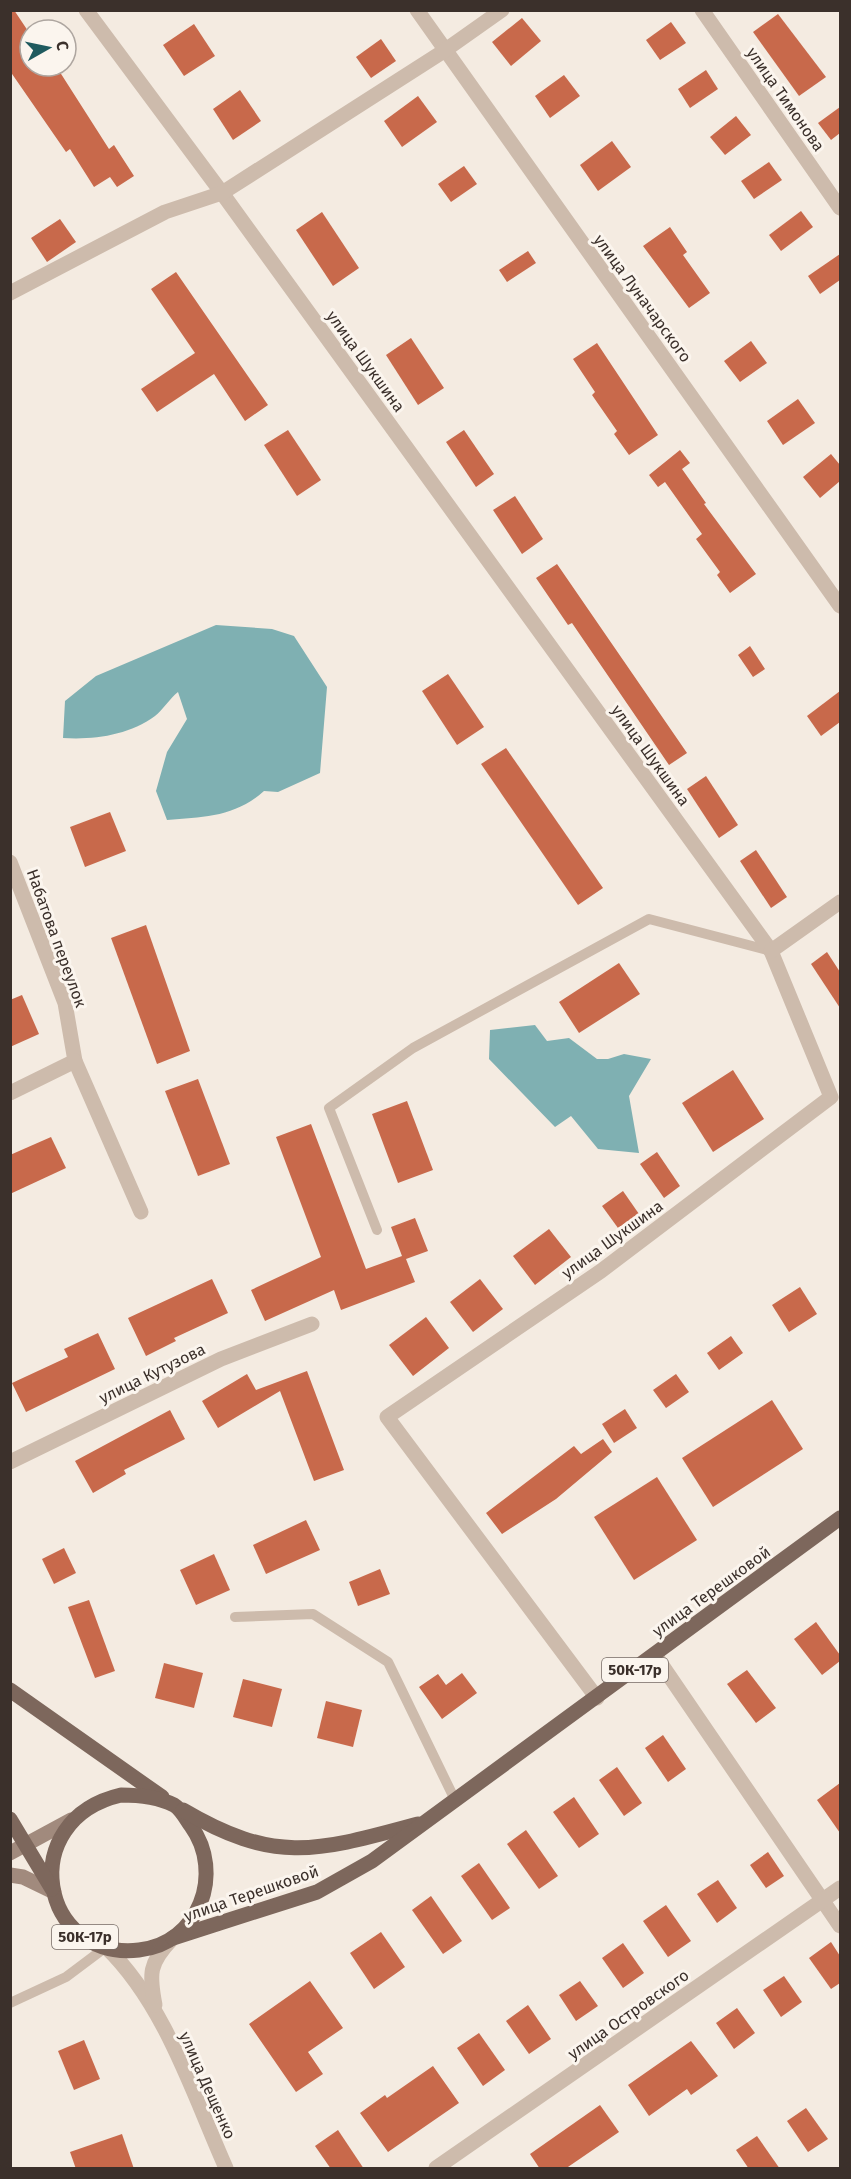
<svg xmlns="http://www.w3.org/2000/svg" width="851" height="2179" font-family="'Fira Sans',sans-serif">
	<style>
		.water { fill: #7fb0b2 }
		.building { fill: #c8694b }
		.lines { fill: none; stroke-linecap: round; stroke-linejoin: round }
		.lane { stroke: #cdbbac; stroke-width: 10 }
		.street { stroke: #cdbbac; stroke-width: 15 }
		.secondary { stroke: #a18a7d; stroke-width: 15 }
		.primary { stroke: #7d675c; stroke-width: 15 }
		.labels { text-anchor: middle; stroke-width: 6; stroke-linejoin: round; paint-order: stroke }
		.shield { fill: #fbf5ee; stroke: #756b66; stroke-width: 1.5 }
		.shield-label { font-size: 15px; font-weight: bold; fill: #3b302b }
		.street-label { font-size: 16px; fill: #3b302b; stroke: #fbf5ee }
	</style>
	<rect width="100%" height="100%" fill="#f4ebe1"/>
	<g class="water">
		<path d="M216,625L272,629L294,636L327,687L320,773L278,792L264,791C235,817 204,817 167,820L156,791L167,752L187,719L178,692C170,698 163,710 155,716C129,735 95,740 63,738L65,701L96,676Z"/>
		<path d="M535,1025L547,1041L569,1038L597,1059H608L624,1054L651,1059L629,1096L639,1153L598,1149L571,1116L555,1127L489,1059L490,1030Z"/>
	</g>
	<g class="building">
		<path d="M10,10H14L30,34V66H56L109,149L114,145L134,176L117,187L110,177L94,187L70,149L66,152L10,71Z"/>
		<path d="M778,14L826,77L799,96L753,32Z"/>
		<path d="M522,18L541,41L511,66L492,42Z"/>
		<path d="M671,22L686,43L660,60L646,40Z"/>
		<path d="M194,24L215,56L184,76L163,45Z"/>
		<path d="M381,39L396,61L371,78L356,57Z"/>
		<path d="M706,70L718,89L690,108L678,89Z"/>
		<path d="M564,75L580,96L550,118L535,96Z"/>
		<path d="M240,90L261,121L233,140L213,109Z"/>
		<path d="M418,96L437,122L402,147L384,121Z"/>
		<path d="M840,107V133L831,140L818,123Z"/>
		<path d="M736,116L751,135L725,155L710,137Z"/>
		<path d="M612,141L631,167L598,191L580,165Z"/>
		<path d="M769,162L782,180L754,199L741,181Z"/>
		<path d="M464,166L477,184L451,202L438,184Z"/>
		<path d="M801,211L813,227L781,251L769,235Z"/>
		<path d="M322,212L359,268L333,286L296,230Z"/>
		<path d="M60,219L76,242L47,262L31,238Z"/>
		<path d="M670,227L687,252L683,255L710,293L689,308L643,246Z"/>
		<path d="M528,251L536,263L507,282L499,270Z"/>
		<path d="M840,254V280L820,294L808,276Z"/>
		<path d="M176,272L268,405L245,421L214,374L157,412L141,389L195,353L151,289Z"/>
		<path d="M411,338L444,388L418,405L386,355Z"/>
		<path d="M751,341L767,363L740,382L724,361Z"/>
		<path d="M597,343L658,435L629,455L614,434L617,431L592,395L595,392L573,359Z"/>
		<path d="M798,399L815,423L783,445L767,421Z"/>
		<path d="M288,430L321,480L297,496L264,445Z"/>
		<path d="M464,430L494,474L476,487L446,442Z"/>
		<path d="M680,450L690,463L682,469L706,503L704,504L756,574L730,593L717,575L720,572L696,539L702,534L665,482L658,487L649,475Z"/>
		<path d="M831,454L840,465V481L820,498L803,477Z"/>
		<path d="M515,496L543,539L522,554L493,510Z"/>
		<path d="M557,564L687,753L669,765L572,623L568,625L536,578Z"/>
		<path d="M750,646L765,669L753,677L738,655Z"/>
		<path d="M448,674L484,727L457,745L422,691Z"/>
		<path d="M840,691V722L821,736L807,716Z"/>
		<path d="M506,748L603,888L578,905L481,764Z"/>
		<path d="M706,776L738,825L719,838L687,789Z"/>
		<path d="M110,812L126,851L85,867L70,827Z"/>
		<path d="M756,850L787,897L771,908L740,861Z"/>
		<path d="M146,925L190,1051L157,1064L111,938Z"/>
		<path d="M827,952L840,972V1008L811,964Z"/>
		<path d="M619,963L640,994L579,1033L559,1002Z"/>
		<path d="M22,995L39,1034L10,1047V1000Z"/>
		<path d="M733,1070L764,1119L713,1152L682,1103Z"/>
		<path d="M198,1079L230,1164L198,1176L165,1091Z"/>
		<path d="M407,1101L433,1170L398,1183L372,1114Z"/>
		<path d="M311,1124L366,1269L402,1256L391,1227L415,1218L428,1251L406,1259L415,1282L341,1310L334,1290L265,1321L251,1290L321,1257L276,1137Z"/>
		<path d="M51,1137L66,1168L10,1194V1155Z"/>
		<path d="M657,1152L680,1186L664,1198L640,1164Z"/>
		<path d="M623,1191L639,1214L618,1228L602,1206Z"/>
		<path d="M549,1229L571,1257L535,1285L513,1256Z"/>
		<path d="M212,1279L228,1313L174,1338L176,1341L146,1356L128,1318Z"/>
		<path d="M480,1279L503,1309L473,1332L450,1302Z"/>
		<path d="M800,1287L817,1314L789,1332L772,1305Z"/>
		<path d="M426,1317L449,1348L413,1376L389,1345Z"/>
		<path d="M98,1333L115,1369L26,1412L12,1383L68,1357L64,1349Z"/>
		<path d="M731,1336L743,1353L719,1370L707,1353Z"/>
		<path d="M307,1371L344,1470L314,1481L280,1391L218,1428L202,1401L247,1374L256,1390Z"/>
		<path d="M676,1374L689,1392L666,1408L653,1390Z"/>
		<path d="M772,1400L803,1449L713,1507L682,1458Z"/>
		<path d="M625,1409L637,1428L614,1443L602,1424Z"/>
		<path d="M170,1410L185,1439L124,1470L126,1474L93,1493L75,1461Z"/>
		<path d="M603,1439L612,1452L556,1499L502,1534L486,1513L574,1446L581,1454Z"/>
		<path d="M657,1477L697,1540L634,1580L594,1517Z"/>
		<path d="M306,1520L320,1550L266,1574L253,1545Z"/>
		<path d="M64,1548L76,1573L54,1584L42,1559Z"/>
		<path d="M214,1554L230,1590L196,1605L180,1570Z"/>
		<path d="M380,1569L390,1594L358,1606L349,1582Z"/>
		<path d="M89,1600L115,1671L95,1678L68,1607Z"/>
		<path d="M816,1622L840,1655V1661L822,1675L794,1639Z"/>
		<path d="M164,1663L203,1673L194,1708L155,1698Z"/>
		<path d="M747,1670L776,1708L756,1723L727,1684Z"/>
		<path d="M462,1673L477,1693L442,1719L419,1687L438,1674L446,1685Z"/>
		<path d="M243,1679L282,1689L272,1727L233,1717Z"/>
		<path d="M326,1701L362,1710L353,1747L317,1738Z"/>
		<path d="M663,1735L686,1769L668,1782L645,1748Z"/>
		<path d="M617,1767L642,1803L624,1816L599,1780Z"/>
		<path d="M840,1783V1833L817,1800Z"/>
		<path d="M574,1797L599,1834L579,1848L553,1812Z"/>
		<path d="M526,1830L558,1876L539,1889L507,1844Z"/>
		<path d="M768,1852L784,1876L766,1888L750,1865Z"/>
		<path d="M479,1863L510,1908L492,1920L461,1876Z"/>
		<path d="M718,1880L737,1908L717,1923L697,1894Z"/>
		<path d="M431,1896L462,1941L443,1954L412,1910Z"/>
		<path d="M666,1905L691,1941L668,1957L643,1921Z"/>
		<path d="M381,1932L405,1967L374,1989L350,1953Z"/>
		<path d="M831,1942L840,1956V1983L831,1989L809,1958Z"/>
		<path d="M623,1943L644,1973L623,1988L602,1958Z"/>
		<path d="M784,1976L802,2002L781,2017L763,1990Z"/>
		<path d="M310,1981L343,2028L308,2052L323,2074L296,2092L249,2024Z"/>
		<path d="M580,1981L598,2006L576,2021L559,1995Z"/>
		<path d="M528,2005L551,2039L529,2054L506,2021Z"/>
		<path d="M737,2008L755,2033L734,2049L716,2023Z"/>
		<path d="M479,2033L505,2070L483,2086L457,2048Z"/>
		<path d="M84,2040L100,2079L74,2090L58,2051Z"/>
		<path d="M691,2041L718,2076L691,2095L687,2089L649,2116L628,2085Z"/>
		<path d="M433,2066L459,2103L388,2152L360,2113L385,2095L387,2098Z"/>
		<path d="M600,2105L619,2132L565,2169H540L530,2154Z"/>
		<path d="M806,2108L828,2139L808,2152L787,2121Z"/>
		<path d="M338,2130L364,2169H331L315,2146Z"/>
		<path d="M122,2134L134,2169H76L70,2152Z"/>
		<path d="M757,2136L780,2169H749L736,2150Z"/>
	</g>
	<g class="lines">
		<g class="lane">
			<path d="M377,1230L329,1108L413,1048L649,919L771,951"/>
			<path d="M235,1617L313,1614L388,1662L456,1802"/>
			<path d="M10,2003L66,1977L106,1947"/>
		</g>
		<g class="street">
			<path d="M86,10L222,193L771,951L831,1097L601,1271L387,1417L597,1698"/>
			<path d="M417,10L840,606"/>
			<path d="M702,10L840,208"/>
			<path d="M10,293L165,212L222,193L444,51L502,10"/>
			<path d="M10,862L65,1003L75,1061L10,1093"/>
			<path d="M771,951L840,902"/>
			<path d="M75,1061L141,1212"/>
			<path d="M10,1462L221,1359L312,1324"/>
			<path d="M655,1655L840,1926"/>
			<path d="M106,1947C165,2004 193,2094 226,2168"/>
			<path d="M155,2005C149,1974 149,1963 171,1940"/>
			<path d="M436,2168L840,1888"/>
		</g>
		<g class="secondary">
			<path d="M10,1853L71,1820"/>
			<path d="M10,1875L23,1877L54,1892"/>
		</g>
		<g class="primary">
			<path d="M10,1690L162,1797"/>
			<path d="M121,1795C138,1795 158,1797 174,1805C181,1809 186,1819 191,1826C225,1873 199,1944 139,1950C40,1961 14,1820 121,1795Z"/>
			<path d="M183,1810C276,1865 318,1851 418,1824"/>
			<path d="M10,1819L52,1889"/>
			<path d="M173,1938L317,1892L372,1861L840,1518"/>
		</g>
	</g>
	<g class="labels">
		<g class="shield">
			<rect x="602" y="1658" width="66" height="24" rx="4.5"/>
			<rect x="52" y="1925" width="66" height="24" rx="4.5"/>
		</g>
		<g class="shield-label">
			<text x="635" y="1675">50К-17р</text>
			<text x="85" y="1942">50К-17р</text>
		</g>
		<g class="street-label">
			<text transform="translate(786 99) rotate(55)" y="6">улица Тимонова</text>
			<text transform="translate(643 298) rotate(54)" y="6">улица Луначарского</text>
			<text transform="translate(366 361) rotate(54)" y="6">улица Шукшина</text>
			<text transform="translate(651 755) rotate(54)" y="6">улица Шукшина</text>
			<text transform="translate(57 938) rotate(70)" y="6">Набатова переулок</text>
			<text transform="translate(612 1239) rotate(-36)" y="6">улица Шукшина</text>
			<text transform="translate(152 1373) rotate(-26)" y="6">улица Кутузова</text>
			<text transform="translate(711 1591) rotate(-36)" y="6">улица Терешковой</text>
			<text transform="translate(251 1893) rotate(-19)" y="6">улица Терешковой</text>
			<text transform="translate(628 2014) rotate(-35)" y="6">улица Островского</text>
			<text transform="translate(208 2085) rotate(66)" y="6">улица Дещенко</text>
		</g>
	</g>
	<rect width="851" height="2179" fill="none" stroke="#3b302b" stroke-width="24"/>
	<g transform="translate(48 48) rotate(81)"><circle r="28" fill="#fbf5ee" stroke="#aea6a0" stroke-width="1.5"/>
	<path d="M0-4.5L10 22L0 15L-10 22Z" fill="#1f5a5e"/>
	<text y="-9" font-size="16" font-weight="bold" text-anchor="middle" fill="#3b302b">С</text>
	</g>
</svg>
